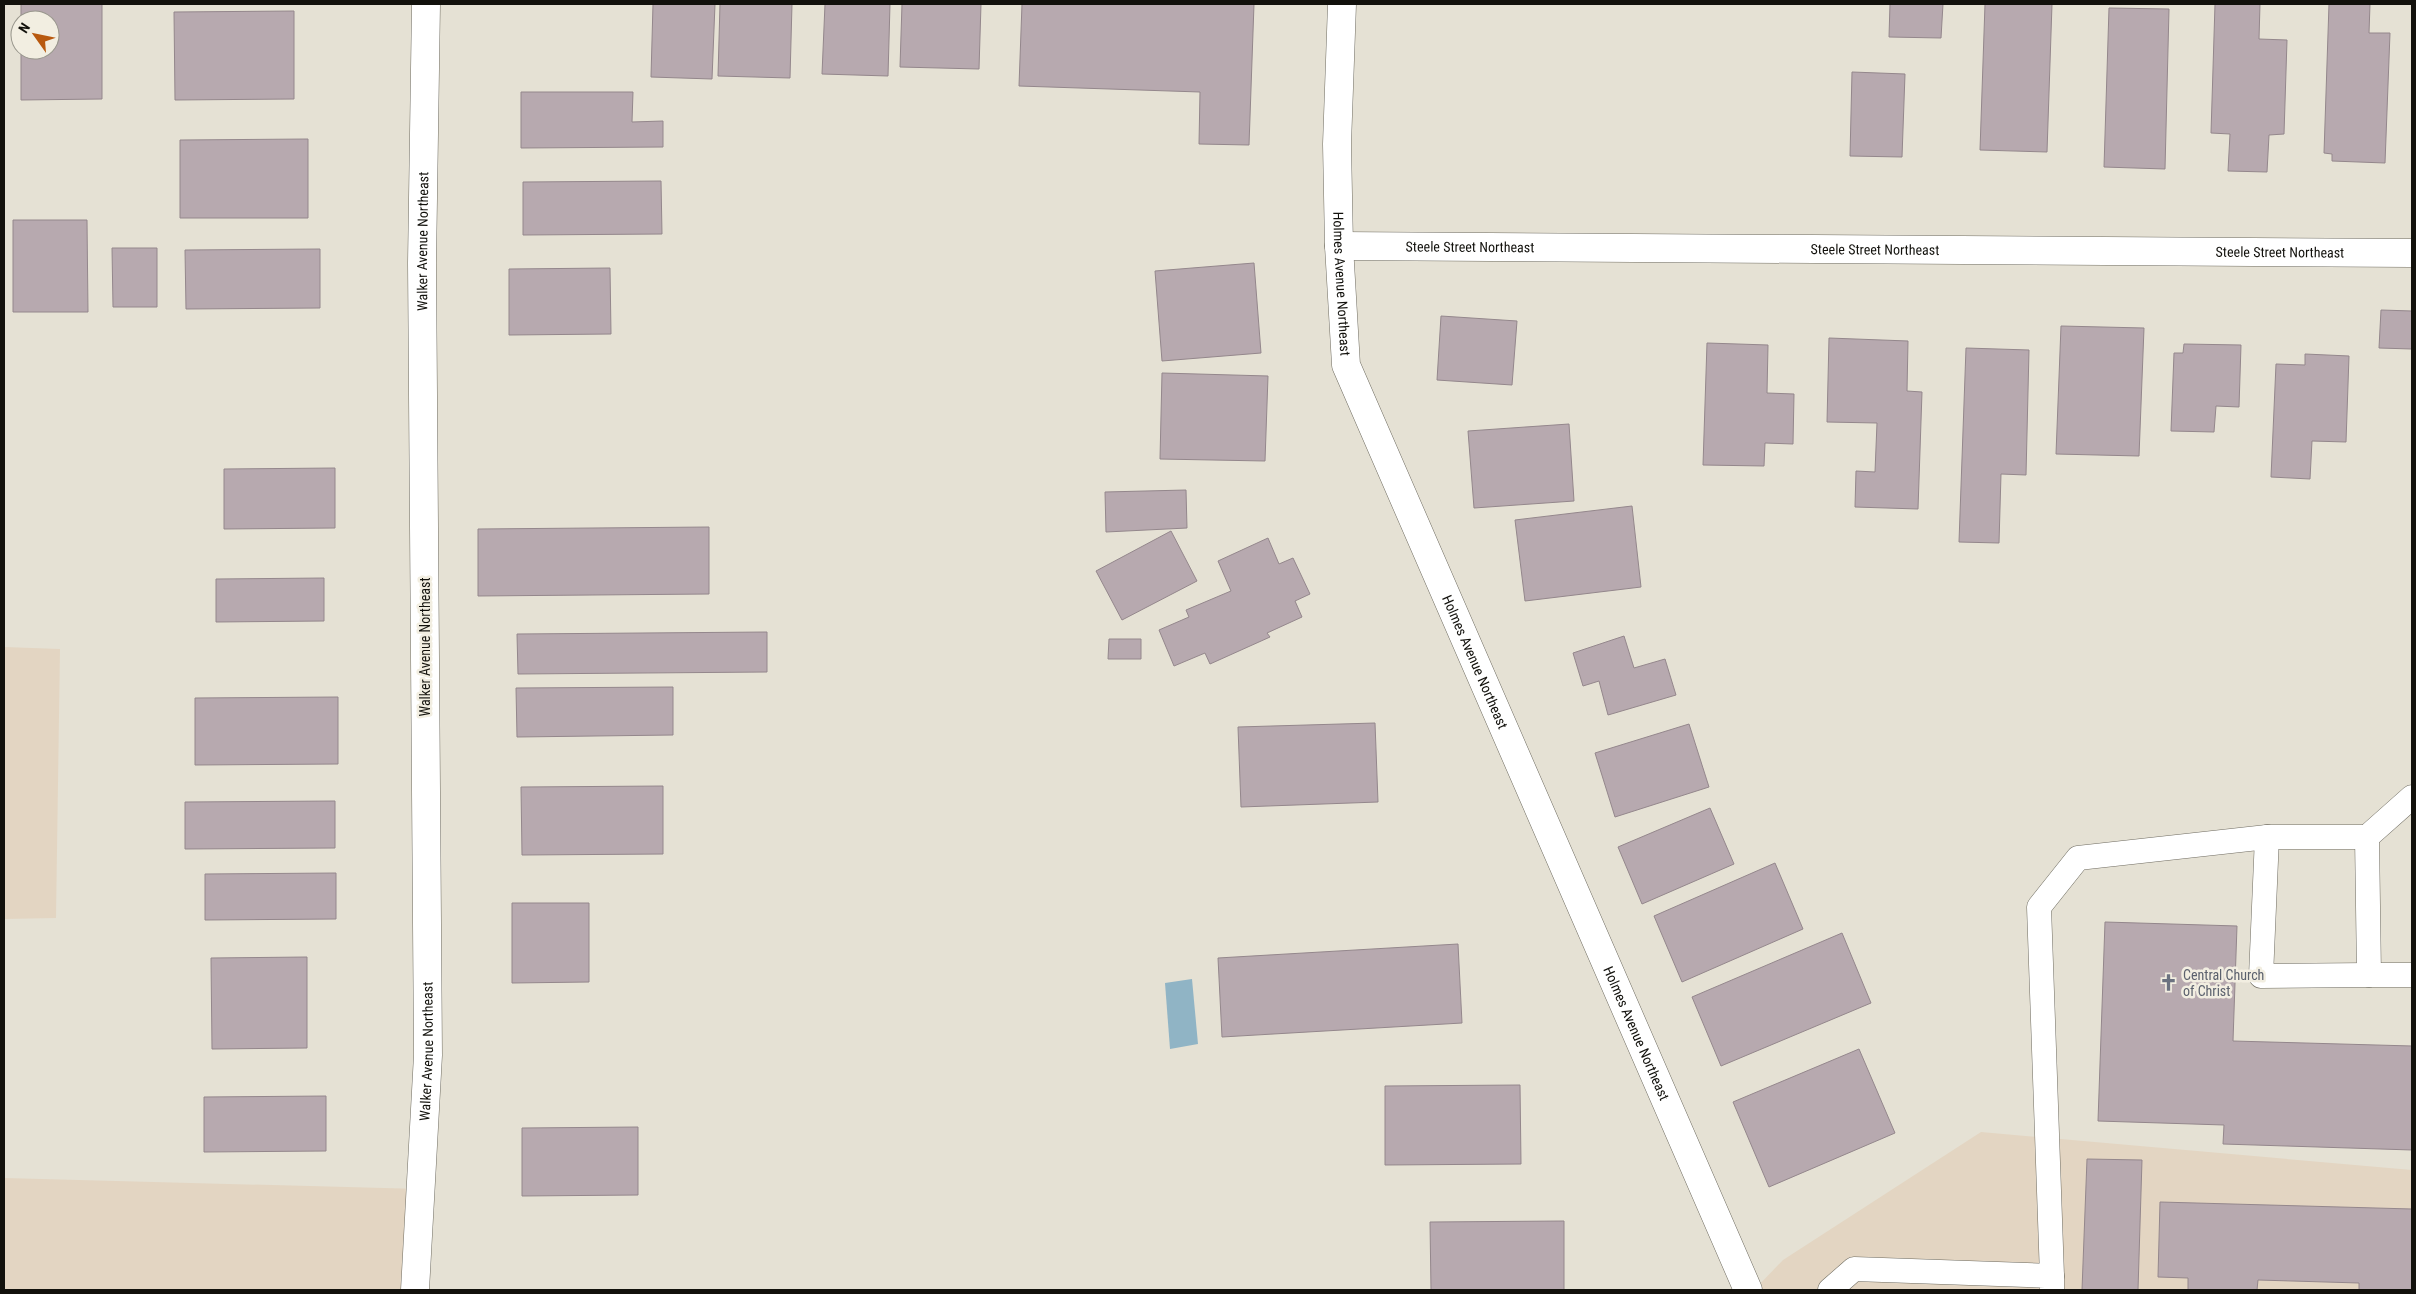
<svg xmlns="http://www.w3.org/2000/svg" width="2416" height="1294" font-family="'Roboto Condensed',sans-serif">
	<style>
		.commercial { fill: #e3d5c2 }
		.water { fill: #90b4c5 }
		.building { fill: #b7a9af; stroke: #94878c }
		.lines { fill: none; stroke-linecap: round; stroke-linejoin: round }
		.lane-casing { stroke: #6f6c61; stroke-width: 25 }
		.street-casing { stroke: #6f6c61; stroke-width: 29 }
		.secondary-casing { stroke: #6f6c61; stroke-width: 29 }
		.lane { stroke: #fff; stroke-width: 24 }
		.street { stroke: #fff; stroke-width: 28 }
		.secondary { stroke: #fff; stroke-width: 28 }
		.labels { text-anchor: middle; stroke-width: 5; stroke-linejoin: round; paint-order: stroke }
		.street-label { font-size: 14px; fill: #12110c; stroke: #f2eee1 }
		.worship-label { font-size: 14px; fill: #5b616d; stroke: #f2eee1; text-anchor: start }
	</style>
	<rect width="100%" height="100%" fill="#e5e1d4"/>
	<g class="commercial">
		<path d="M4,647L60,649L56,918L4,919Z"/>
		<path d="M1981,1132L2412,1170V1290H1754L1783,1260Z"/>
		<path d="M4,1178L421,1189L415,1290H4Z"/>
	</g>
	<path class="water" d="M1192,979L1198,1044L1170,1049L1165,983Z"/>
	<g class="building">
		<path d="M21,4H102V99L21,100V50H50V20H21Z"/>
		<path d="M653,4H715L712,79L651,77Z"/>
		<path d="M720,4H792L790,78L718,76Z"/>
		<path d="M825,4H890L888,76L822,74Z"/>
		<path d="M902,4H981L979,69L900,67Z"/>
		<path d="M1022,4H1254L1249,145L1199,144L1200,92L1019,86Z"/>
		<path d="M1890,4H1943L1941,38L1889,37Z"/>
		<path d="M1985,4H2052L2047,152L1980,150Z"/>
		<path d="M2215,4H2260L2259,39L2287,40L2284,134L2269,135L2267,172L2228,171L2230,134L2211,133Z"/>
		<path d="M2329,4H2370L2369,33H2390L2385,163L2332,161V154L2324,153Z"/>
		<path d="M2109,8L2169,9L2165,169L2104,167Z"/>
		<path d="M294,11V99L175,100L174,12Z"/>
		<path d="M1852,72L1905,74L1902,157L1850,156Z"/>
		<path d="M521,92H633L632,122L663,121V147L521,148Z"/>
		<path d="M308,139V218H180V140Z"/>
		<path d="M661,181L662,234L523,235V182Z"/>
		<path d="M13,220H87L88,312H13Z"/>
		<path d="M112,248H157V307H113Z"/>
		<path d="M320,249V308L186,309L185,250Z"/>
		<path d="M1254,263L1261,353L1162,361L1155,271Z"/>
		<path d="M610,268L611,334L509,335V269Z"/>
		<path d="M2381,310L2412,311V349L2379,348Z"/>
		<path d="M1441,316L1517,321L1512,385L1437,380Z"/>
		<path d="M2061,326L2144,328L2139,456L2056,454Z"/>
		<path d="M1829,338L1908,341L1907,391L1922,392L1918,509L1855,507L1856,471L1875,472L1877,423L1827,422Z"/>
		<path d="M1707,343L1768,345L1767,393L1794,394L1793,444L1765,443L1764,466L1703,465Z"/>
		<path d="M2184,344L2241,345L2239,407L2216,406L2214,432L2171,431L2174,353H2183Z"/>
		<path d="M1966,348L2029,350L2026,475L2001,474L1999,543L1959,542Z"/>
		<path d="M2305,354L2349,356L2346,442L2312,441L2310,479L2271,477L2276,364L2305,365Z"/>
		<path d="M1162,373L1268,376L1265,461L1160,459Z"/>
		<path d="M1569,424L1574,501L1474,508L1468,431Z"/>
		<path d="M335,468V528L224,529V469Z"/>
		<path d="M1186,490L1187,528L1106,532L1105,492Z"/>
		<path d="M1632,506L1641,587L1525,601L1515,520Z"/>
		<path d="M709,527V594L478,596V529Z"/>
		<path d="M1171,531L1197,581L1122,620L1096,571Z"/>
		<path d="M1268,538L1279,564L1293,558L1310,594L1295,601L1302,617L1267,633L1270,637L1210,664L1205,653L1174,666L1159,630L1189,617L1186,610L1231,591L1218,561Z"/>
		<path d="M324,578V621L216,622V579Z"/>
		<path d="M767,632V672L518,674L517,634Z"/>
		<path d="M1624,636L1634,668L1665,659L1676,695L1608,715L1599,681L1583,686L1573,653Z"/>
		<path d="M1109,639H1141V659H1108Z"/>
		<path d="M673,687V735L517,737L516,688Z"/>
		<path d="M338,697V764L195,765V698Z"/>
		<path d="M1375,723L1378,802L1241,807L1238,727Z"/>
		<path d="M1689,724L1709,787L1615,817L1595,753Z"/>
		<path d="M663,786V854L522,855L521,787Z"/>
		<path d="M335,801V848L185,849V802Z"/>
		<path d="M1710,808L1734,864L1642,904L1618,847Z"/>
		<path d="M1775,863L1803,929L1682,982L1654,916Z"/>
		<path d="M336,873V919L205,920V874Z"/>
		<path d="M512,903H589V982L512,983Z"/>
		<path d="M2105,922L2237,926L2233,1041L2412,1046V1150L2223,1144L2224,1125L2098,1121Z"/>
		<path d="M1842,933L1871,1003L1721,1066L1692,997Z"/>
		<path d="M1458,944L1462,1023L1222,1037L1218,958Z"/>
		<path d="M307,957V1048L212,1049L211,958Z"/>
		<path d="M1859,1049L1895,1133L1769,1187L1733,1102Z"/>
		<path d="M1520,1085L1521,1164L1385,1165V1086Z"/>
		<path d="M326,1096V1151L204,1152V1097Z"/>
		<path d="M638,1127V1195L522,1196V1128Z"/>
		<path d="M2087,1159L2142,1160L2138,1290H2082Z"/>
		<path d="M2160,1202L2412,1209V1290H2359V1283L2258,1280L2257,1290H2188V1278L2158,1277Z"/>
		<path d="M1564,1221V1290H1431L1430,1222Z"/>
	</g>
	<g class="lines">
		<defs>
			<g id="lane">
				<path d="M2267,837L2261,976L2369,975"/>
				<path d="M2367,837L2412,797"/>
				<path d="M2052,1276L2039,907L2078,858L2267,837H2367L2369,975H2412"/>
				<path d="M1830,1290L1854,1269L2052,1276V1290"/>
			</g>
			<g id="street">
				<path id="s1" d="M1339,246L2412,253"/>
				<path id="s2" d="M415,1290L428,1055L422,263L426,4"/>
			</g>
			<g id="secondary">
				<path id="s3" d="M1342,4L1337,144L1339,246L1346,365L1748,1290"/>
			</g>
		</defs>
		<use href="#lane" class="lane-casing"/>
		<use href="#street" class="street-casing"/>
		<use href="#secondary" class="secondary-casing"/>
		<use href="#lane" class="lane"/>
		<use href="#street" class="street"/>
		<use href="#secondary" class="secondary"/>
	</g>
	<defs>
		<symbol id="church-bare" viewBox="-9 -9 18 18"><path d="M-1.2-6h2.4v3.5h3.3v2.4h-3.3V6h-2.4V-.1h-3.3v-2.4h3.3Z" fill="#6b7280" stroke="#f2eee1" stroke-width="2.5" paint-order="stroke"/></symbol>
	</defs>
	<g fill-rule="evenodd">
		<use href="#church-bare" x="2156" y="970" width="25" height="25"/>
	</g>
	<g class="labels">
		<g class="street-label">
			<text dy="5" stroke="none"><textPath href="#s2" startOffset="1049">Walker Avenue Northeast</textPath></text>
			<text dy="5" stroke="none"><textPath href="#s1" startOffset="131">Steele Street Northeast</textPath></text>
			<text dy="5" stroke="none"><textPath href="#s1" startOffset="536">Steele Street Northeast</textPath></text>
			<text dy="5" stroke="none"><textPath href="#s1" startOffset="941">Steele Street Northeast</textPath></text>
			<text dy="5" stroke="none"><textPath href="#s3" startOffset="280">Holmes Avenue Northeast</textPath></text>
			<text transform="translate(425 647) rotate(-90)" y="5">Walker Avenue Northeast</text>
			<text dy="5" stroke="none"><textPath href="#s3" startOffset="685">Holmes Avenue Northeast</textPath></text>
			<text dy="5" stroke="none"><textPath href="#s3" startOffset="1090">Holmes Avenue Northeast</textPath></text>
			<text dy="5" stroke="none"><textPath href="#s2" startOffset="239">Walker Avenue Northeast</textPath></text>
		</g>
		<g class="worship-label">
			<text x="2183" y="980">Central Church<tspan x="2183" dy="16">of Christ</tspan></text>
		</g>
	</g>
	<rect width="2416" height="1294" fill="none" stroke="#12110c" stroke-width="10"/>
	<g transform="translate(35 35) rotate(303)"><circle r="24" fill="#f2eee1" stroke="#98968c"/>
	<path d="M0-4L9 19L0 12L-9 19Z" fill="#b8590f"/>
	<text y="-8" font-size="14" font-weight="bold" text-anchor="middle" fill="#12110c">N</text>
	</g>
</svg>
